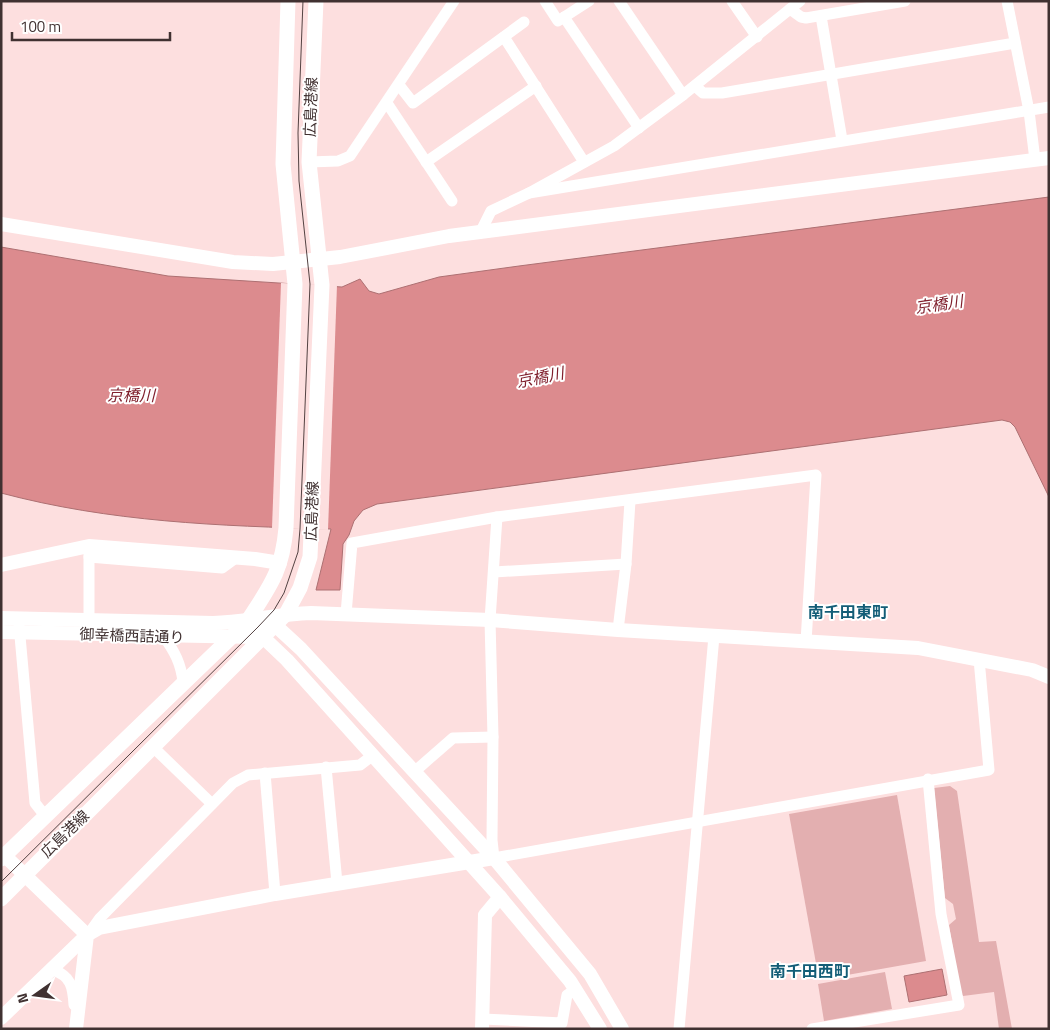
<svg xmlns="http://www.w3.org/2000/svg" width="1050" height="1030" font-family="'Titillium Web','Noto Sans JP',sans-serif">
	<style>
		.green { fill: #e3afb0 }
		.water { fill: #dc8b8e; stroke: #ad7072 }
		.pier { fill: #fddfdf }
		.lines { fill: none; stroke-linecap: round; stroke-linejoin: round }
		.minor { stroke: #fff; stroke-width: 11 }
		.tertiary { stroke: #fff; stroke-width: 14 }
		.secondary { stroke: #fff; stroke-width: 15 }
		.tram { stroke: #534242; stroke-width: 1 }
		.labels { text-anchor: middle; stroke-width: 4; stroke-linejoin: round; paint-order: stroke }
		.street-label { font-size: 15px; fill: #403131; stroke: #fff }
		.water-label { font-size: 16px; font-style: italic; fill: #80202d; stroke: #fff }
		.neighbourhood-label { font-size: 16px; font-weight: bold; fill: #135d77; stroke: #fff }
	</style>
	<rect width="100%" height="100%" fill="#fddfdf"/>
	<g class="green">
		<path d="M950,786L957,791L979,942L996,941L1012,1029H999L994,992L963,996L960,992L949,925L956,919L953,904L945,898L934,788Z"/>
		<path d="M897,795L926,961L819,980L789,814Z"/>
		<path d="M885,972L892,1009L824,1021L818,984Z"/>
	</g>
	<g class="water">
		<path d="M1049,197V497L1015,427L1010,422L1002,420L377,504L363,510L354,521L349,535L343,544L340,590H316L331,529C219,526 110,522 1,493V247L168,276L342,287L360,279L369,291L379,294L439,277L519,266Z"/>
		<path d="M942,969L947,995L909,1002L904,976Z"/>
	</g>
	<path class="pier" d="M281,283L337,285L328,530L272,528Z"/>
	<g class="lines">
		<g class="minor">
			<path d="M545,1L558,21L589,1"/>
			<path d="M619,1L683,95"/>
			<path d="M732,1L757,37"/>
			<path d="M1007,1L1029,111L1035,160"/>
			<path d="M790,9L801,17L806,18L905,1"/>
			<path d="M821,16L842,140"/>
			<path d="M564,17L639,128"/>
			<path d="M504,37L584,162"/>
			<path d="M399,85L413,103L524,22"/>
			<path d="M695,86L703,93H722L1015,43"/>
			<path d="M387,103L452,201"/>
			<path d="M309,162L338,161L350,156L454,1"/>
			<path d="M426,162L536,86"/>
			<path d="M529,193L1049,107"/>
			<path d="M480,233L491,211L529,193L614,146L683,95L800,1"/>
			<path d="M497,517L490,620L493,737L492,840L494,858L989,770L979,659"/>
			<path d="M89,550V621"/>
			<path d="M89,557L222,568L237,557"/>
			<path d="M494,572L626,564"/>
			<path d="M346,614L352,543L497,517L816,475L806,642"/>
			<path d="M19,625L35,803L46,817"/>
			<path d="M618,630L626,564L630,501"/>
			<path d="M164,637C175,652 181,664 183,682"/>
			<path d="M153,747L212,804"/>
			<path d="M326,767L337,883"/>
			<path d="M414,772L453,738L493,737"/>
			<path d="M265,773L275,894"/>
			<path d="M90,932L100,918L233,783L248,775L360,765L372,756"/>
			<path d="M53,970C71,976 73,987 74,1005"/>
			<path d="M483,1019L562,1023L567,995L576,989"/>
			<path d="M679,1029L714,636"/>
			<path d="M812,1029L959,1005L941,914L928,779"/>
		</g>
		<g class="tertiary">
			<path d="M1,224L233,262L273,264L340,257L449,236L1049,158"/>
			<path d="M1,565L89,546L255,559L280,563"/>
			<path d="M1,618L213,623C246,622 278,614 311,613L490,620L618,630L918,648L1032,670L1049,677"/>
			<path d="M247,622L287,660L500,897L570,981L600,1029"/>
			<path d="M265,624L275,625L301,649L494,858L590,974L622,1029"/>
			<path d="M1,632L262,637"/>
			<path d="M1,1018L87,935L5,856"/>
			<path d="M76,1029L87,935L99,928L275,894L494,858"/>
			<path d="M482,1029L485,915L500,897"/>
		</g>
		<g class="secondary">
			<path d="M1,859L247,622C270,586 282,572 286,528L295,284L283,164L288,1"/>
			<path d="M1,899L286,614L300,588L310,557L322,285L309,162L316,1"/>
		</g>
		<path class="tram" d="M1,882L258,627L274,610L284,593L298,552L300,529L310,284L299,181L298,133L303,1"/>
	</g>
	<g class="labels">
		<g class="street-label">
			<text transform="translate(311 107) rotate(-88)" y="5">広島港線</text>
			<text transform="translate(312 511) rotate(-88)" y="5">広島港線</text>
			<text transform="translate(132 636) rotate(2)" y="5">御幸橋西詰通り</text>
			<text transform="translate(65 834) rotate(-44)" y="5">広島港線</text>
		</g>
		<g class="water-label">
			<text transform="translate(939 304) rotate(-8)" y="6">京橋川</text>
			<text transform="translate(540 377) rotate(-11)" y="6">京橋川</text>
			<text x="131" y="401">京橋川</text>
		</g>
		<g class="neighbourhood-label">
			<text x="848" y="618">南千田東町</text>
			<text x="810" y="977">南千田西町</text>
		</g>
	</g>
	<rect width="1050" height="1030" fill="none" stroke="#403131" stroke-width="5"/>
	<g transform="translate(35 995) rotate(256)" stroke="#ffffff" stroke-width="4" paint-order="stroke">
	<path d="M0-4L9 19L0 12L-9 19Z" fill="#403131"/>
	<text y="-8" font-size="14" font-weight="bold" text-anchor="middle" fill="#403131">N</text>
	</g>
	<path d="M12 32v8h158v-8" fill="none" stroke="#403131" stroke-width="2.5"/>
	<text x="20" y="32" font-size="15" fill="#403131" stroke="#ffffff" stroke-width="4" paint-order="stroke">100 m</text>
</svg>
